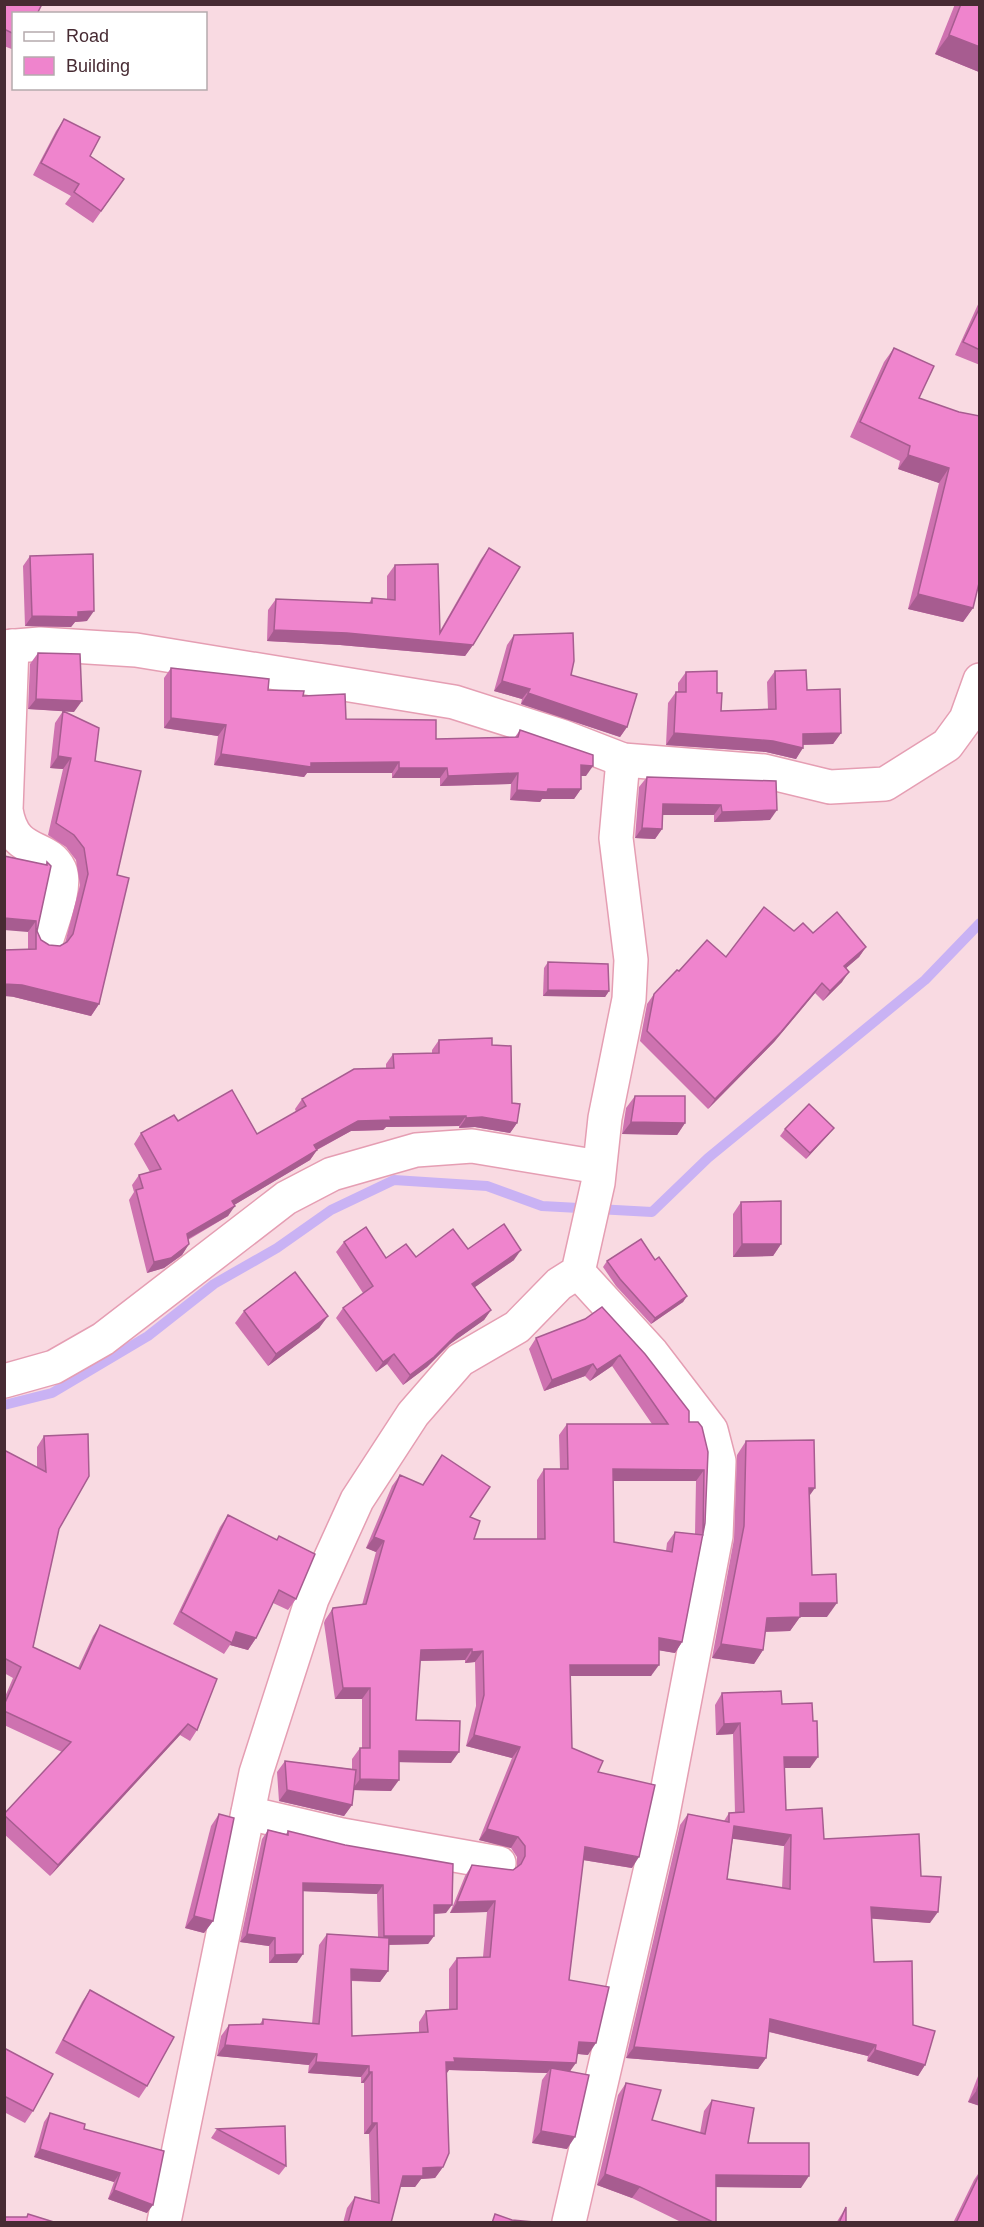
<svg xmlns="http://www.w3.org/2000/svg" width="984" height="2227" font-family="Helvetica,sans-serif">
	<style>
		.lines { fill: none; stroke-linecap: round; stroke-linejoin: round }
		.stream { stroke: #c9b2f4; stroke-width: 10 }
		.minor-casing { stroke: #e59eb3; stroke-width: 36 }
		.minor { stroke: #fff; stroke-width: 33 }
		.wall { fill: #ce72b0; fill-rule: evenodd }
		.shaded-wall { fill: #a75c90 }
		.building { fill: #ef84cd; stroke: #a75c90; stroke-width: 1.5; fill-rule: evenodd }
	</style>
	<rect width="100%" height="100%" fill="#f9dae2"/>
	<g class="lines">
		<path class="stream" d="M4,1405L52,1393L148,1336L214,1284L277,1248L331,1210L394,1180L487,1186L542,1206L652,1212L708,1158L925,980L980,923"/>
		<defs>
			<g id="minor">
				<path d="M12,646L6,810C14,858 47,842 60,870C67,886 52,922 47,939"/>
				<path d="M4,647L40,644L136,650L454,702L561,736L623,760L764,771L830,787L885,784L947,745L966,719L980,680"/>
				<path d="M4,1381L54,1367L103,1339L286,1198L332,1174L416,1150L472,1146L599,1167"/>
				<path d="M248,1813L342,1835L499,1863"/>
				<path d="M164,2222L256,1773L312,1599L357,1500L413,1414L460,1360L517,1327L559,1284L578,1272L598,1183L605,1118L629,999L631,960L616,838L623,760"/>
				<path d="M569,2222L661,1824L716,1536L719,1461L711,1430L652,1353L578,1272"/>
			</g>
		</defs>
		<use href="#minor" class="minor-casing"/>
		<use href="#minor" class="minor"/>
	</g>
	<g class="wall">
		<path d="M4,4L14,14V50L4,46Z"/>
		<path d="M955,4H980L979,72L935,54Z"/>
		<path d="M64,119L90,156L124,179L93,223L65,204L71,196L33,175L56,131Z"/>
		<path d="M980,300V365L955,355Z"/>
		<path d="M894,348L919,398L959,412L973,608L963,622L908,609L939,483L898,469L900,461L850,437L884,362Z"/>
		<path d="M489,548L473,645L465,656L340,645L267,641L268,610L276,599L369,603L372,598L387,599V576L395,565L440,631L481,559Z"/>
		<path d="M30,556L87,621L75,622L71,627L25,626L23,566Z"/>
		<path d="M514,635L571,675L627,727L620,737L521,704L522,699L494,691L507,645Z"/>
		<path d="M38,653L74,712L64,711L95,761L117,875L99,1004L91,1016L14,997L28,949V932L45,865L47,862L37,931L41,940L49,945L60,946L65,943L80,885L76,860L66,847L48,835L63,769L50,768L55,723L63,711L28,709L30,664Z"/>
		<path d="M171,668L268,690L303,696L346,719L436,739L515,737L520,730L586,776H581V789L574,799H542L540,802L510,800L511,784L440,786V778H392V773H307L304,777L214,765L218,736L164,728V678Z"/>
		<path d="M775,671L807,690L841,733L833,744L803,745L796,759L766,752L666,745L668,703L676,692H678V683L686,672L717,693L721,711L768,709L767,682Z"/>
		<path d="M647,777L770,820L714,822V815H663L662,829L655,839L635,838L639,787Z"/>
		<path d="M794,931L813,933L866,947L859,957L846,968L842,982L823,1001L815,993L774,1042L708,1109L640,1041L647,1004L654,994L679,971L726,957Z"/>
		<path d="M548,962L609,991L605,997L543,996L544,968Z"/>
		<path d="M439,1040L492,1045L517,1123L510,1133L475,1127L459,1128V1126L386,1127L383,1130L351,1131L317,1150L310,1160L234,1205L228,1216L188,1240L189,1244L182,1255L164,1268L147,1273L129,1200L134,1192L132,1185L139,1175L150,1172L134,1144L141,1133L178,1121L257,1134L296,1112L295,1109L302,1099L386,1068V1064L393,1054L432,1053V1050Z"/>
		<path d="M635,1096L685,1123L677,1135L622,1134L626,1108Z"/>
		<path d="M785,1129L829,1134L806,1159L780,1136Z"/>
		<path d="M741,1202L781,1244L773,1256L733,1257V1214Z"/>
		<path d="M344,1242L386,1258L416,1257L468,1249L514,1260L475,1287L491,1310L484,1320L450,1344L427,1367L403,1385L387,1364L376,1372L336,1318L343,1308L363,1293L336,1252Z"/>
		<path d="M655,1260L687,1296L683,1302L651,1324L616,1286L603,1267L607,1261Z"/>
		<path d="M244,1311L328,1316L319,1328L268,1366L235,1323Z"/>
		<path d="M585,1319L689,1422L708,1452L705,1523L682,1642L675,1653L659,1650L651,1676H570L572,1748L598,1772L632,1868L583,1860L569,1980L588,2055L577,2054L570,2072L567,2149L532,2143L542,2080L547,2073L449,2070L446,2073L443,2167L435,2178L421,2179L415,2187H400L391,2223H343L347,2208L355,2197L371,2201L369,2134H364V2083H361V2077L308,2073L309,2065L217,2056L221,2036L229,2025L260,2024L263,2019L312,2024L319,1945L327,1934L378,1937L377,1894L303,1891L297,1963H269V1946L240,1942L262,1839L268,1830L286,1834L288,1831L446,1913L434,1914V1936L428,1944L389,1945L388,1971L380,1982L351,1981L352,2036L419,2032V2022L426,2011L449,2009V1969L457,1958L483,1957L487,1912L450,1913L465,1876L472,1865L513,1870L517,1867V1857L511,1848L479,1840L512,1758L466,1746L476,1706L475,1662L465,1663V1660L420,1661L416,1720L451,1763L399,1762L391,1791L353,1790L352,1805L344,1816L279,1801L277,1772L285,1761L352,1769V1759L360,1748H362V1699H335L324,1623L325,1620L333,1608L362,1605L376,1552L366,1548L392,1486L400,1475L470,1517L474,1539H537V1480L544,1469H560L559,1435L567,1424H652L612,1366L590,1381L585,1376L544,1391L529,1349L536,1338ZM613,1481H696L695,1534L675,1532L667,1543L666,1551L614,1542Z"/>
		<path d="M44,1436L59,1529L33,1647L78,1668L93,1636L100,1625L197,1730L190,1741L180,1735L50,1876L4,1834V1814L62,1752L4,1725V1699L13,1678L4,1673V1450L37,1468V1447Z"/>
		<path d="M746,1441L809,1496L812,1575L827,1617H800L790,1631L765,1632L763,1650L754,1664L712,1658L734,1539L737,1455Z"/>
		<path d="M228,1515L277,1540L279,1536L296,1599L288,1610L273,1603L256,1638L248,1650L230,1645L224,1654L173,1624L220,1527Z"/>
		<path d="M722,1693L782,1704L810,1768H784L786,1810L824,1839L921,1876L930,1923L871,1918L874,1962L913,2025L925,2065L918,2076L867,2061L868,2056L769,2032L766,2058L758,2069L626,2058L680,1825L688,1814L724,1821L729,1813H735L733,1734L716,1735L715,1705ZM733,1838L784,1846L782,1888L727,1879Z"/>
		<path d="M219,1814L213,1921L204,1933L185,1928L211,1826Z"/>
		<path d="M90,1990L147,2086L139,2098L55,2053L82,2002Z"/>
		<path d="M4,2048L33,2111L25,2123L4,2112Z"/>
		<path d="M980,2071V2106L968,2102Z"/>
		<path d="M626,2083L652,2120L700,2133L704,2111L712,2100L748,2143L801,2188L716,2187V2223H683L632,2198L597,2185L618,2095Z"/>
		<path d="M50,2113L84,2129L164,2151L147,2213L108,2199L114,2182L34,2157L44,2122Z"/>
		<path d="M217,2129L286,2166L279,2175L211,2138Z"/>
		<path d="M980,2171V2223H953L974,2180Z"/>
		<path d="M846,2207V2223H836L838,2220Z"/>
	</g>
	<g class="shaded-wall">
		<path d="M949,35L980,47L979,72L935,54Z"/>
		<path d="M908,455L949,468L939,483L898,469Z"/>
		<path d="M918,594L973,608L963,622L908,609Z"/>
		<path d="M94,611L87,621L75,622L71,627L25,626L32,616L78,612Z"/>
		<path d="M274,630L347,633L473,645L465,656L340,645L267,641Z"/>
		<path d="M502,681L530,689L522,699L494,691Z"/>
		<path d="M528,693L627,727L620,737L521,704Z"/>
		<path d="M36,699L82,701L74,712L28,709Z"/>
		<path d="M171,718L226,725L218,736L164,728Z"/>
		<path d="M674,733L773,741L803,748L796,759L766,752L666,745Z"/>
		<path d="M841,733L833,744L795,745L803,734Z"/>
		<path d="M221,754L311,763L399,762L392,773H307L304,777L214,765Z"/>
		<path d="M58,756L71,758L63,769L50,768Z"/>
		<path d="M581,765L593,766L586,776H573Z"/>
		<path d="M399,768H447L440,778H392Z"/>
		<path d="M518,773L511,784L440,786L448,776Z"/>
		<path d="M581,789L574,799H542L540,802L510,800L517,790Z"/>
		<path d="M663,804L721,805L714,815H655Z"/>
		<path d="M777,810L770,820L714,822L722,812Z"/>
		<path d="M642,828L662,829L655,839L635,838Z"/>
		<path d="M4,918L36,921L28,932L4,930Z"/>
		<path d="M866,947L859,957L837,976L844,966Z"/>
		<path d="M849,972L842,982L823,1001L830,991Z"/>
		<path d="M822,983L815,993L774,1042L708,1109L715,1099Z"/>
		<path d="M4,984L22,985L99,1004L91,1016L14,997L4,996Z"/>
		<path d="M548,990L609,991L605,997L543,996Z"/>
		<path d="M466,1116L459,1126L386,1127L383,1130L351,1131L307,1155L314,1145L358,1121L390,1117Z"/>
		<path d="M482,1117L517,1123L510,1133L475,1127L459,1128L466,1118Z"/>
		<path d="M631,1122L685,1123L677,1135L622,1134Z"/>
		<path d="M834,1128L829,1134L806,1159L810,1153Z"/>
		<path d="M317,1150L310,1160L224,1211L232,1201Z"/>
		<path d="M235,1206L228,1216L179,1244L187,1234Z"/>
		<path d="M189,1244L182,1255L164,1268L147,1273L154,1262Z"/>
		<path d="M742,1244H781L773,1256L733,1257Z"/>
		<path d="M521,1250L514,1260L465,1294L472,1284Z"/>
		<path d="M687,1296L683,1302L651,1324L655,1318Z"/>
		<path d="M491,1310L484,1320L450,1344L427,1367L403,1385L410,1375L457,1334Z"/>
		<path d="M328,1316L319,1328L268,1366L276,1354Z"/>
		<path d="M394,1354L387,1364L376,1372L383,1362Z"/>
		<path d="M620,1355L612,1366L590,1381L597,1370Z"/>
		<path d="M593,1364L585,1376L544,1391L552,1380Z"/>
		<path d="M613,1469L704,1470L696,1481H606Z"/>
		<path d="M809,1488H815L805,1502Z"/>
		<path d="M374,1537L384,1541L376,1552L366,1548Z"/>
		<path d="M800,1603H837L827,1617H790Z"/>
		<path d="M800,1617L790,1631L757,1632L767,1618Z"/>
		<path d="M236,1632L256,1638L248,1650L230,1645Z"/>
		<path d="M659,1638L682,1642L675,1653L651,1649Z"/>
		<path d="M721,1644L763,1650L754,1664L712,1658Z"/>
		<path d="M472,1649L465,1660L413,1661L421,1650Z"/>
		<path d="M483,1651L475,1662L465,1663L472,1652Z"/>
		<path d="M570,1665H659L651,1676H562Z"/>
		<path d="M343,1688H370L362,1699H335Z"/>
		<path d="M740,1723L733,1734L716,1735L724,1724Z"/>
		<path d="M188,1724L180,1735L50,1876L58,1865Z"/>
		<path d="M474,1735L520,1747L512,1758L466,1746Z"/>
		<path d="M399,1751L459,1752L451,1763L391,1762Z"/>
		<path d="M784,1757H818L810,1768H776Z"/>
		<path d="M360,1779L399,1780L391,1791L352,1790Z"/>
		<path d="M287,1790L352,1805L344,1816L279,1801Z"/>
		<path d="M734,1826L791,1835L784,1846L727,1838Z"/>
		<path d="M487,1829L518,1837L511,1848L479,1840Z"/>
		<path d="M585,1847L639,1857L632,1868L577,1859Z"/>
		<path d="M303,1883L383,1885L377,1894L297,1891Z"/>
		<path d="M495,1901L487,1912L450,1913L457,1902Z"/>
		<path d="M434,1905H452L446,1913L428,1914Z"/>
		<path d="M871,1907L938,1912L930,1923L863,1918Z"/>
		<path d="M194,1916L213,1921L204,1933L185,1928Z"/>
		<path d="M247,1934L275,1938L269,1946L240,1942Z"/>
		<path d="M384,1936H434L428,1944L378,1945Z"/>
		<path d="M303,1954L297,1963H269L275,1955Z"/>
		<path d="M351,1969L388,1971L380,1982L343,1980Z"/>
		<path d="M770,2019L876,2045L868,2056L762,2030Z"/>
		<path d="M579,2042L596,2043L588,2055L571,2053Z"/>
		<path d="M225,2045L317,2054L309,2065L217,2056Z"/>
		<path d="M634,2047L766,2058L758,2069L626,2058Z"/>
		<path d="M875,2050L925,2065L918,2076L867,2061Z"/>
		<path d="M454,2058L576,2063L568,2074L551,2068L547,2073L449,2070L447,2073L438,2074L446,2062Z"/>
		<path d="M316,2062L369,2066L361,2077L308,2073Z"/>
		<path d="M369,2072H372L364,2083H361Z"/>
		<path d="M977,2090L980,2091V2106L968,2102Z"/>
		<path d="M372,2123H377L369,2134H364Z"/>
		<path d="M541,2131L575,2137L567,2149L532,2143Z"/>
		<path d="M40,2149L120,2173L114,2182L34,2157Z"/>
		<path d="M443,2167L435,2178L421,2179L415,2187H395L403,2176L423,2168Z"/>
		<path d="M605,2174L640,2187L632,2198L597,2185Z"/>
		<path d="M716,2175L809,2176L801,2188L709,2187Z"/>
		<path d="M114,2190L153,2205L147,2213L108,2199Z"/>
	</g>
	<g class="building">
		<path d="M4,4H42L37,14H14V34L4,29Z"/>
		<path d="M961,4H980V47L949,35Z"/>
		<path d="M64,119L100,137L90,156L124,179L101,211L74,192L79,184L41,163Z"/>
		<path d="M980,307V350L963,342Z"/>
		<path d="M894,348L934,366L919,398L959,412L980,416V579L973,608L918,594L949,468L908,455L910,446L860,422Z"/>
		<path d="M489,548L520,567L473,645L347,633L274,630L276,599L372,603V598L395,600V565L438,564L440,633Z"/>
		<path d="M93,554L94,611L78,612V617L32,616L30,556Z"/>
		<path d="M573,633L574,661L571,675L637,694L627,727L528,693L530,689L502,681L514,635Z"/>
		<path d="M38,653L80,654L82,701L36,699Z"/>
		<path d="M171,668L269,679L268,690L304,691L303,696L345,694L346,719L436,720V739L518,737L520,730L593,755V766L581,765V789H548L547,792L517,790L518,773L448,776L447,768H399V762L311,763V767L221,754L226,725L171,718Z"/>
		<path d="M806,670L807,690L840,689L841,733L803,734V748L773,741L674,733L676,692H686V672L717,671V693H722L721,711L776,709L775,671Z"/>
		<path d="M63,711L99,728L95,761L141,771L117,875L129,878L99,1004L22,985L4,984V950L36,949V921L4,918V856L47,865V862L51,866L37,931L41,940L49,945L60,946L67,942L73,934L88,874L84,848L74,835L56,823L71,758L58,756Z"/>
		<path d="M647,777L776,781L777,810L722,812L721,805L663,804L662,829L642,828Z"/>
		<path d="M764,907L794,931L803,923L813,933L837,912L866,947L844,966L849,972L830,991L822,983L781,1032L715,1099L647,1031L654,994L677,970L679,971L707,940L726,957Z"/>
		<path d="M548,962L608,964L609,991L548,990Z"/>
		<path d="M492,1038V1045L511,1046L512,1103L520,1104L517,1123L482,1117L466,1118V1116L390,1117L391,1120L358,1121L314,1145L317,1150L232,1201L235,1206L187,1234L189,1244L171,1258L154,1262L136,1190L143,1188L139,1175L161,1169L141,1133L174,1115L178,1121L232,1090L257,1134L306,1106L302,1099L354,1069L394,1068L393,1054L439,1053V1040Z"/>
		<path d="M635,1096H685V1123L631,1122Z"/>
		<path d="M809,1104L834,1128L810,1153L785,1129Z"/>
		<path d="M781,1201V1244H742L741,1202Z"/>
		<path d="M504,1224L521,1250L472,1284L491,1310L457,1334L434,1357L410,1375L394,1354L383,1362L343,1308L373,1286L344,1242L366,1227L386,1258L406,1244L416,1257L453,1229L468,1249Z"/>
		<path d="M641,1239L655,1260L659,1257L687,1296L655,1318L620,1279L607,1261Z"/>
		<path d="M295,1272L328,1316L276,1354L244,1311Z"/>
		<path d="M602,1307L645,1354L689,1411V1422H698L702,1427L708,1452L705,1523L682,1642L659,1638V1665H570L572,1748L603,1761L598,1772L655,1785L639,1857L585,1847L569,1980L609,1987L596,2043L579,2042L576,2063L454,2058L455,2062H446L449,2153L443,2167L423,2168V2176H403L391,2223H348L355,2197L379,2203L377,2123H372V2072H369V2066L316,2062L317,2054L225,2045L229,2025L263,2024V2019L319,2024L327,1934L389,1938L388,1971L351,1969L352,2036L428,2032L426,2011L457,2009V1958L490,1957L495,1901L457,1902L472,1865L513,1870L521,1864L525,1856V1846L518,1837L487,1829L520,1747L474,1735L484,1695L483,1651L472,1652V1649L421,1650L416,1720L460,1721L459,1752L399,1751V1780L360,1779V1748H370V1688H343L332,1611L333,1608L366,1604L384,1541L374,1537L400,1475L423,1485L442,1455L490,1487L470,1517L480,1521L474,1539H545L544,1469H568L567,1424H668L620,1355L597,1370L593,1364L552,1380L536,1338L585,1319ZM613,1469L704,1470L703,1535L675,1532L672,1552L614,1542Z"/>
		<path d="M88,1434L89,1476L59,1529L33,1647L80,1669L100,1625L217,1679L197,1730L188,1724L58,1865L4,1815V1814L71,1742L4,1711V1705L21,1667L4,1658V1450L46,1472L44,1436Z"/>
		<path d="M814,1440L815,1488H809L812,1575L836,1574L837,1603H800V1617L767,1618L763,1650L721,1644L744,1526L746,1441Z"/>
		<path d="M228,1515L277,1540L279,1536L315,1554L296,1599L279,1590L256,1638L236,1632L232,1643L181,1612Z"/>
		<path d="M781,1691L782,1704L812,1703L813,1721H817L818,1757H784L786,1810L822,1808L824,1839L919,1834L921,1876L941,1877L938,1912L871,1907L874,1962L912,1961L913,2025L935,2031L925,2065L875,2050L876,2045L770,2019L766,2058L634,2047L688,1814L729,1822V1813L744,1812L740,1723L724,1724L722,1693ZM734,1826L791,1835L790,1889L727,1879Z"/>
		<path d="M285,1761L356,1770L352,1805L287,1790Z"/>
		<path d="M219,1814L234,1818L213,1921L194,1916Z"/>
		<path d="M268,1830L288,1835V1831L345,1845L453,1864L452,1905H434V1936H384L383,1885L303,1883V1954L275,1955V1938L247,1934Z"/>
		<path d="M90,1990L174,2037L147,2086L63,2040Z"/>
		<path d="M4,2048L53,2074L33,2111L4,2096Z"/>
		<path d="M551,2068L589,2075L575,2137L541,2131Z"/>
		<path d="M980,2082V2091L977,2090Z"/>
		<path d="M626,2083L661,2090L652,2120L705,2134L712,2100L754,2108L748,2143H809V2176L716,2175V2223H715L640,2187L605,2174Z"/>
		<path d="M50,2113L85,2124L84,2129L164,2151L153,2205L114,2190L120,2173L40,2149Z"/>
		<path d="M285,2126L286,2166L217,2129Z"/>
		<path d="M980,2173V2223H956Z"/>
		<path d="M846,2207V2223H839Z"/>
		<path d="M28,2214L57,2223H4V2217H27Z"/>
		<path d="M495,2214L512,2220L545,2223H492Z"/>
	</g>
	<rect width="984" height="2227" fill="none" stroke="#472b33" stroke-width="12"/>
	<rect x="12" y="12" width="195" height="78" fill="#ffffff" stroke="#b5aaad" stroke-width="1.5"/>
	<rect x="24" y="32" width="30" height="9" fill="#ffffff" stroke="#b5aaad" stroke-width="1.5"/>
	<text x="66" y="42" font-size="18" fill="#472b33">Road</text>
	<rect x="24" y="57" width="30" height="18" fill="#ef84cd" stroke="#b5aaad" stroke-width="1.5"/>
	<text x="66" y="72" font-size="18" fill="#472b33">Building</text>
</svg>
